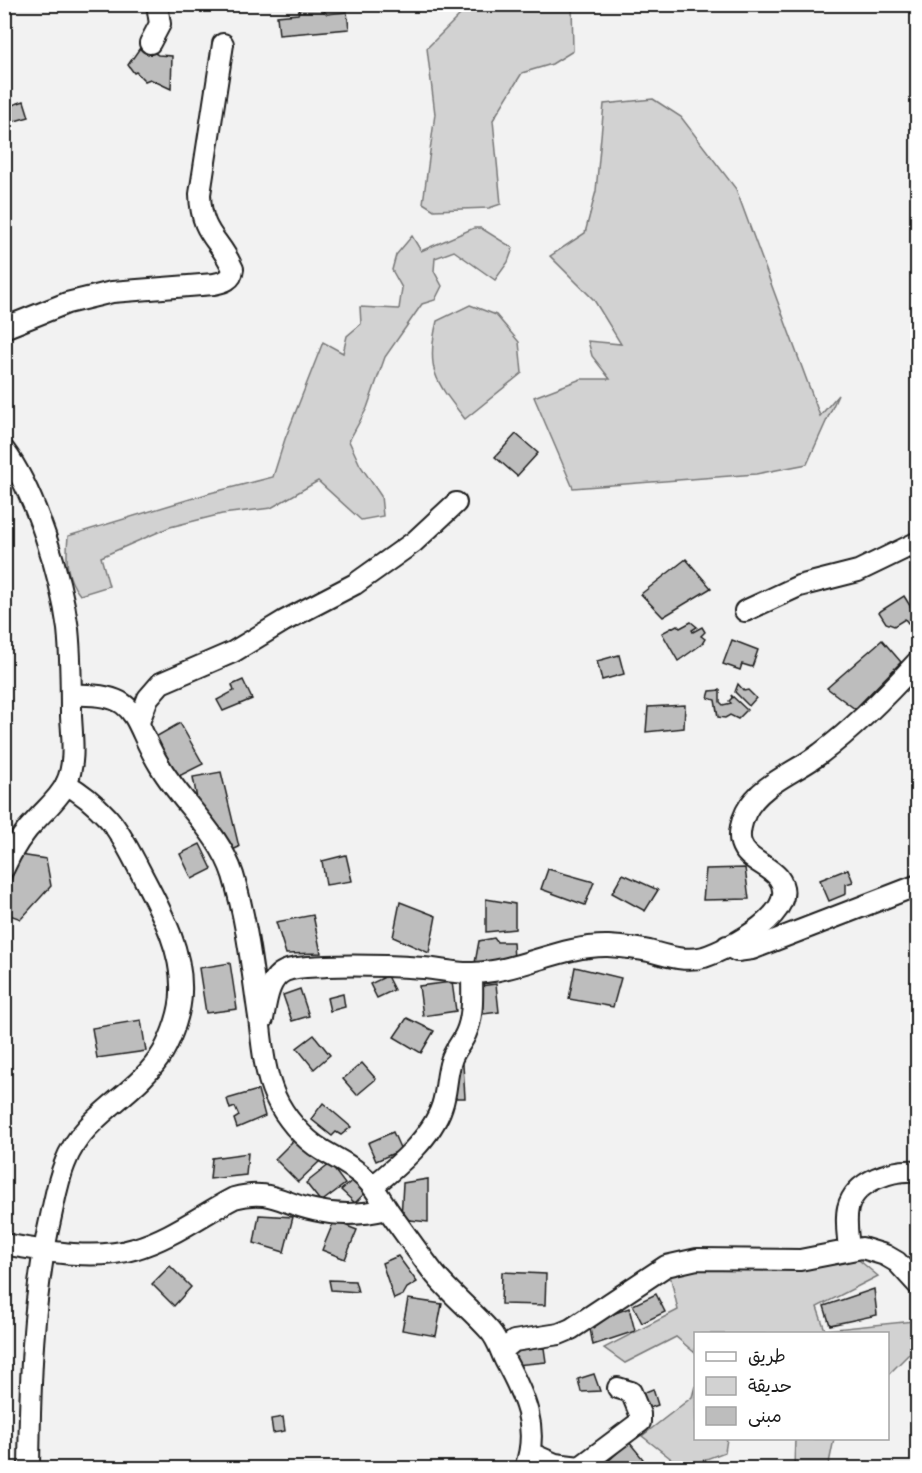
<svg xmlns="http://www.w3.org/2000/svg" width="922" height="1473" font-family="Mynerve,'Playpen Sans Arabic',sans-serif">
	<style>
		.green { fill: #d2d2d2; stroke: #777; stroke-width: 1.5 }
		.building { fill: #bdbdbd; stroke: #1c1c1c; stroke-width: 1.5 }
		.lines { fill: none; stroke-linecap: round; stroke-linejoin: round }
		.minor-casing { stroke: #1c1c1c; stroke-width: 24 }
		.minor { stroke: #fff; stroke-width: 20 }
	</style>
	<rect width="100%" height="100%" fill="#f2f2f2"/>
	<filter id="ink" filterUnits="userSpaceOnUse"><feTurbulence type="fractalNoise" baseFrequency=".0167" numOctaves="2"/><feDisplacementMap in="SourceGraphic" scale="12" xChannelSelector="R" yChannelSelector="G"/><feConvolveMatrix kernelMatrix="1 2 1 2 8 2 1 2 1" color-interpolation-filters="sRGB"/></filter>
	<g filter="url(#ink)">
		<g class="green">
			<path d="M470,5H572L573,51L552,64L522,73L493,120L501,204L489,208L434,210L423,203L435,114L427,48Z"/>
			<path d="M653,99L681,117L736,189L820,416L838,395L807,464L756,474L573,488L534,397L581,379H610L592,356L588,341L621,344L594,300L550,256L585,233L596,191L604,104Z"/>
			<path d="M474,228H481L513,248L508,262L495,280L454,251L435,258L434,271L442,286L435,300L422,304L385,357L367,408L349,441L360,465L381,496L383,516L361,520L318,481L271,508L222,514L170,527L101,557L109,586L80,595C65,577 66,558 68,536L210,493L273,477L285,439L323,342L343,353L347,336L361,324L360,307L399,309L402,288L392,270L396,255L412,236L421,251Z"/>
			<path d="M470,305L496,315L519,342L522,373L465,419C436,382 425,370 437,321Z"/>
			<path d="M854,1256L878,1276L817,1307L825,1330L914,1321L917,1328V1346L888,1375V1334H696L695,1353L676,1337L625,1363L604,1348L678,1310L669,1270Z"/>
			<path d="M695,1386L696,1438L727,1439L725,1452L683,1468L642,1436L692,1397Z"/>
			<path d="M795,1439H834L828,1468H794Z"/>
		</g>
		<g class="building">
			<path d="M302,4H323L324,11L327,14L347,12L349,29L279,35L277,16L298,14Z"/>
			<path d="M142,45L158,55L172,56L171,89L150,79L145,81L136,72L134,73L128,65Z"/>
			<path d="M24,101L29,117L4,124V108Z"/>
			<path d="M516,434L538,453L517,476L495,457Z"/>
			<path d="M686,559L711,588L663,617L641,594Z"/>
			<path d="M904,596L917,617L908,623L905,619L894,626L886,623L879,612Z"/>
			<path d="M691,622L697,627L692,630L693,632L702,627L705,632L701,636L705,639L702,644L678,661L662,633L677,625L680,628Z"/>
			<path d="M732,640L758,650L752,667L742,664L740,670L723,664Z"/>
			<path d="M882,640L901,662L855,709L827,688Z"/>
			<path d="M619,655L624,674L602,680L597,661Z"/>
			<path d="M243,680L252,699L223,711L217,700L234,691L232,685Z"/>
			<path d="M738,684L744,691L748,690L756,698L749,706L735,692Z"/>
			<path d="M720,690V702L723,705L731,703L729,701L732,698L731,695L747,710L738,719L730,715L725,718L718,717L715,700L708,698L710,691Z"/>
			<path d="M685,705L684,728L646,732L648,707Z"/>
			<path d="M180,723L203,764L179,776L152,739Z"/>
			<path d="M221,772L239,847L230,851L198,805L193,777Z"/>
			<path d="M200,844L212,869L192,879L180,854Z"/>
			<path d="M20,855L46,859L51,886L21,919L4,913V900Z"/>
			<path d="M346,855L352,881L326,885L322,861Z"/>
			<path d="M745,868L749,899L703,900L706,869Z"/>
			<path d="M548,869L594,882L585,905L541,889Z"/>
			<path d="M848,869L853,882L846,884V894L829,901L820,880Z"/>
			<path d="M623,874L658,890L645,911L612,893Z"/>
			<path d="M486,899L515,904V929L486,932Z"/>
			<path d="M400,902L436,916L429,953L393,937Z"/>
			<path d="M313,915L321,953L286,954L276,922Z"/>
			<path d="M494,938L497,942H513L514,961L475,963L479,941Z"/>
			<path d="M230,963L237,1009L206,1013L199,968Z"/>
			<path d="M575,967L621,978L613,1007L569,999Z"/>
			<path d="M387,976L394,990L377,998L370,984Z"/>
			<path d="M452,982L456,1011L423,1016L419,986Z"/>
			<path d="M496,984L499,1012L483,1014L480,986Z"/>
			<path d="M300,989L309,1016L292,1021L283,995Z"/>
			<path d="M343,994L345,1007L330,1011L327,998Z"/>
			<path d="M407,1018L434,1031L421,1053L394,1037Z"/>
			<path d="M141,1020L146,1051L97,1058L92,1028Z"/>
			<path d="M314,1035L330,1055L314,1069L297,1048Z"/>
			<path d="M362,1063L376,1079L357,1095L343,1079Z"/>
			<path d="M463,1065L465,1098H453L452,1066Z"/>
			<path d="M258,1090L265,1116L237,1128L234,1119L239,1116L235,1107L230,1109L227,1099Z"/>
			<path d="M323,1103L351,1127L341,1135L336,1132L332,1136L311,1119Z"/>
			<path d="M393,1132L401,1150L376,1161L368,1143Z"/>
			<path d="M296,1138L320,1161L298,1182L275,1159Z"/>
			<path d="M248,1153L246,1175L210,1179L212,1158Z"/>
			<path d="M330,1164L345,1184L321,1202L306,1183Z"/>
			<path d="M428,1179V1222L401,1219L403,1183Z"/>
			<path d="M353,1180L366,1192L355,1203L341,1190Z"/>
			<path d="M259,1215L293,1217L284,1252L254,1243Z"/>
			<path d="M334,1221L357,1230L345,1259L322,1250Z"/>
			<path d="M398,1256L417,1282L407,1288L403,1295L394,1299L382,1263Z"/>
			<path d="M170,1266L191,1287L174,1306L152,1284Z"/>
			<path d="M502,1272L546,1274L545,1305L501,1304Z"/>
			<path d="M329,1280L355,1281L358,1292L331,1290Z"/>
			<path d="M874,1289L877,1315L830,1325L824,1306Z"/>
			<path d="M656,1294L665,1312L642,1323L633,1305Z"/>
			<path d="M408,1299L442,1304L436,1336L402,1330Z"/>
			<path d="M629,1308L635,1331L593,1345L589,1323Z"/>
			<path d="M544,1348L546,1362L516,1365L515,1350Z"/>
			<path d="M594,1374L600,1391L581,1392L578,1379Z"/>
			<path d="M653,1389L658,1405L644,1410L638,1395Z"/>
			<path d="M283,1417L285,1431L273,1433L271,1419Z"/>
			<path d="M629,1442L643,1459L631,1468H608L604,1465Z"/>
		</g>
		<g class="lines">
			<defs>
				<g id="minor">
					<path d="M150,43L160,24L157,4"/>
					<path d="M4,328L67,303L112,292L214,284C224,282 232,280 233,269C219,237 201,235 200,194L223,44"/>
					<path d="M4,450C36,493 61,577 68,629C71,658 71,687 71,716C72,737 76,764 66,784C60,797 47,808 37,819C23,833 12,850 4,868"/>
					<path d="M745,611L799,586L858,571L918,542"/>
					<path d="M71,695C143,692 130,719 161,768C183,804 220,834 233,875C247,921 252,970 259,1017C262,1044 264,1071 275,1096C284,1116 303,1139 322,1150C337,1159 353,1166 366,1179C375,1188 381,1199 388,1210C403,1231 418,1252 433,1272C450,1294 472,1310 490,1331C498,1340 500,1350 505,1360C524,1395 540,1428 525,1468"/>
					<path d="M139,722L148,698L161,683L233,652L284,621L355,584L414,542L456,503"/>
					<path d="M727,946L737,951L752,949L918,885"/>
					<path d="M263,1019C266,1003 268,978 285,971C297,966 313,967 326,966C358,965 391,966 423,968C439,969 457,974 473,973C519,972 561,945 608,946C622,947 636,948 649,951C667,956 685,962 704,957C729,949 804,911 778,877C767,864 746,860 741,843C738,834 742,820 746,812C761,783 797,772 821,753C857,726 888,694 918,661"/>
					<path d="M373,1186C398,1166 432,1137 442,1106C447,1092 446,1076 451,1061C454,1050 462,1043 466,1033C474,1015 472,992 472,974"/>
					<path d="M4,1244C44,1251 95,1261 134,1249C170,1239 201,1215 234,1198C270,1188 281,1203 314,1210C339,1216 362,1215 387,1209"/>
					<path d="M849,1250C848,1236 845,1221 848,1208C855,1180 893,1169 918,1171"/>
					<path d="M503,1350L514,1341L559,1334L571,1329L666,1266L697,1259L800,1260L862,1248L885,1255L897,1262L918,1285"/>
					<path d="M530,1453L555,1464L580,1467L640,1422V1414L631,1392L618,1388"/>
					<path d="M29,1468C30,1384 32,1299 51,1216C55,1198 58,1180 65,1163C83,1114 137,1096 163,1052C172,1036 181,1011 181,992C183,948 158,906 139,869C130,852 121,833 108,818C96,805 82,793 66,784"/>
				</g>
			</defs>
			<use href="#minor" class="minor-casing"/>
			<use href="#minor" class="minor"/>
		</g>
	</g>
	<rect width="922" height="1473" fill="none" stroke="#fff" stroke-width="24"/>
	<rect x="12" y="12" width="898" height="1449" fill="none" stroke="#1c1c1c" stroke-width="2" filter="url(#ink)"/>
	<rect x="694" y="1332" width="195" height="108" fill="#ffffff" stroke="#a4a4a4" stroke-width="1.5"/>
	<rect x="706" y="1352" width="30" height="9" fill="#ffffff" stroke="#a4a4a4" stroke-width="1.5"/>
	<text x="748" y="1362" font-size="18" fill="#1c1c1c">طريق</text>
	<rect x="706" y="1377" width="30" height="18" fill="#d2d2d2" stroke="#a4a4a4" stroke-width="1.5"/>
	<text x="748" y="1392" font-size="18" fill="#1c1c1c">حديقة</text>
	<rect x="706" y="1407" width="30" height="18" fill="#bdbdbd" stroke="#a4a4a4" stroke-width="1.5"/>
	<text x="748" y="1422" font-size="18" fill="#1c1c1c">مبنى</text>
</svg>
